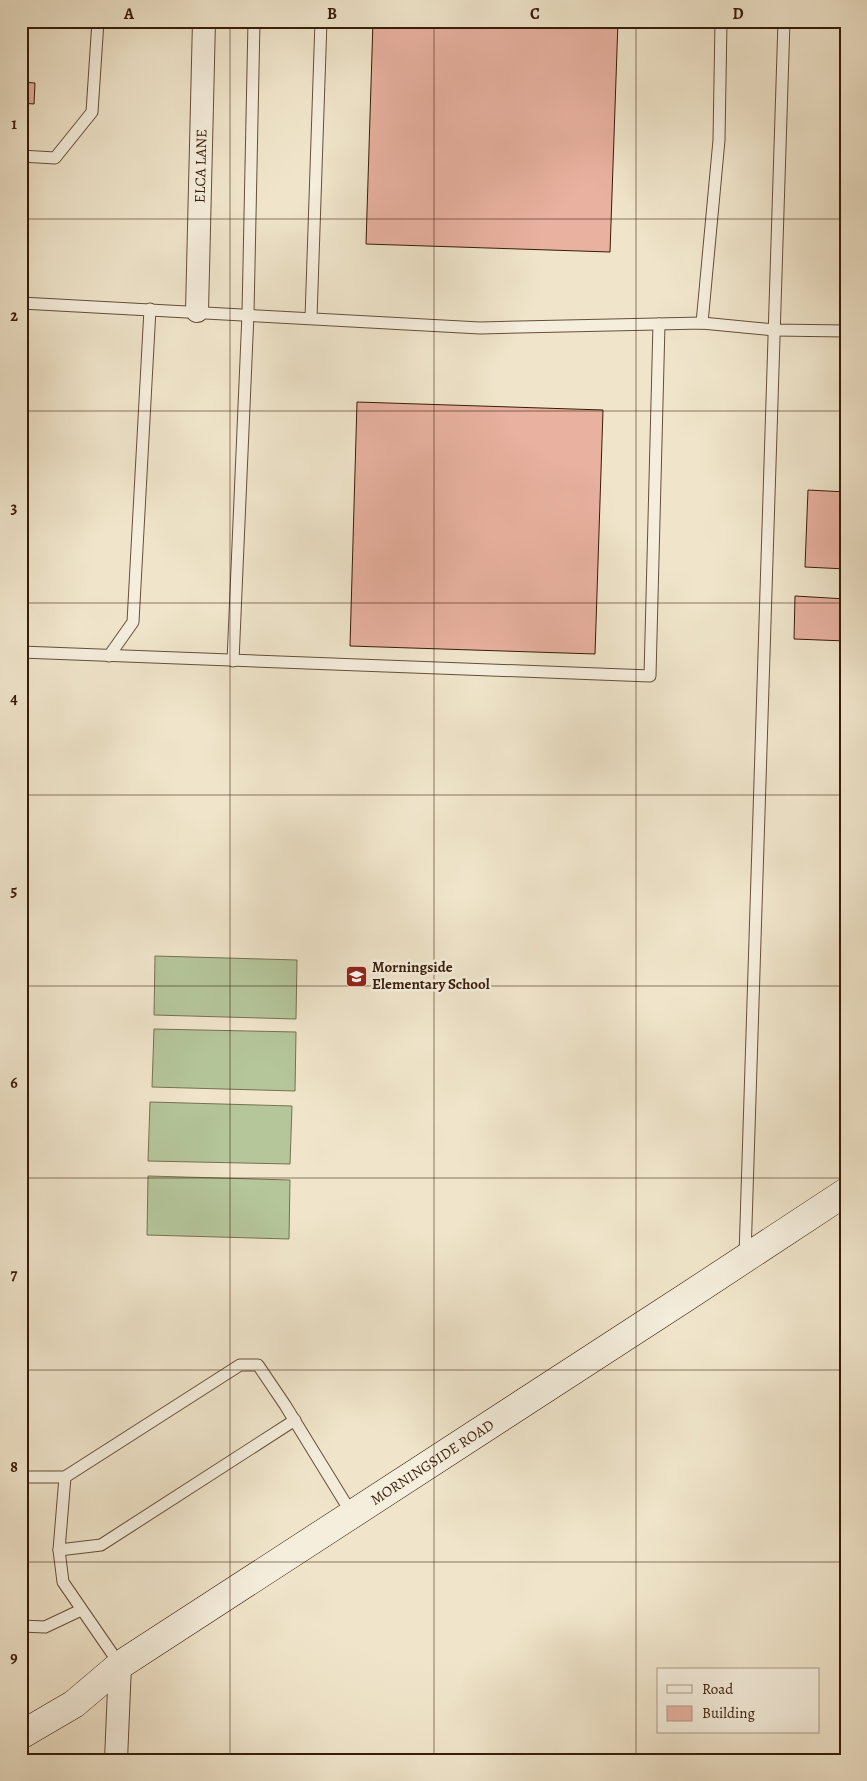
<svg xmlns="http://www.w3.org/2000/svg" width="867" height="1781" font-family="Alegreya,serif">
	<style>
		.grass { fill: #b5c69b; stroke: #767152 }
		.building { fill: #e8b1a0; stroke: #381c08 }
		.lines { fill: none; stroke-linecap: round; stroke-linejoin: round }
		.lane-casing { stroke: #664e39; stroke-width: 13 }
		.street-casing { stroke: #664e39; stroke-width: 24 }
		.secondary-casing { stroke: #381c08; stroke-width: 29 }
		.lane { stroke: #f5eedd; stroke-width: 11 }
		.street { stroke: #f5eedd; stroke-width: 22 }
		.secondary { stroke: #f5eedd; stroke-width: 28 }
		.grid { fill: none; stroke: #381c08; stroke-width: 1; stroke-opacity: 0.55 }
		.labels { text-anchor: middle; stroke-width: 5; stroke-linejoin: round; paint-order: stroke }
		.street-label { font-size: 15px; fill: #381c08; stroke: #f5eedd }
		.poi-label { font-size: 15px; font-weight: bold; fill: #381c08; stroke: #f5eedd; text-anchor: start }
		.neatline { fill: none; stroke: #381c08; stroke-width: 2 }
		.grid-label { font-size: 16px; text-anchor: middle; font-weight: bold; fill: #381c08 }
	</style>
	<rect width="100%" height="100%" fill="#f0e5cb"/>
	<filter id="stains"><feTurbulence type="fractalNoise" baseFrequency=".004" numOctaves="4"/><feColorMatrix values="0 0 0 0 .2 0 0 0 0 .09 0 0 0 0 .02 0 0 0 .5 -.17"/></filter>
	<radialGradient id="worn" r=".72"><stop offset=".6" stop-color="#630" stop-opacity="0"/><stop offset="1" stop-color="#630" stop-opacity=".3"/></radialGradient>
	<g class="grass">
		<path d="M155,956L297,960L296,1019L154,1015Z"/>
		<path d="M154,1029L296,1032L295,1091L152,1087Z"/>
		<path d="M150,1102L292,1106L290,1164L148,1161Z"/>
		<path d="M148,1176L290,1180L289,1239L147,1235Z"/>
	</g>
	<g class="building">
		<path d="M373,21H618L610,252L366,244Z"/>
		<path d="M21,82L35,83L34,104L21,103Z"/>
		<path d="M357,402L603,410L595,654L350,646Z"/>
		<path d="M808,490L846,492V569L805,567Z"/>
		<path d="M795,596L846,599V641L794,639Z"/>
		<path d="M846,809V925L841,924Z"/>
	</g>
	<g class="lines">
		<defs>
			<g id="lane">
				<path d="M21,156L55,158L92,112L98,21"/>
				<path d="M21,303L480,328L702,323L774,330L846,331"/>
				<path d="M311,318L321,21"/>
				<path d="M702,323L719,140L721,21"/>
				<path d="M21,652L650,676L659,324"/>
				<path d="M109,656L133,622L150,309"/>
				<path d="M233,661L248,314L254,21"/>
				<path d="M745,1256L784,21"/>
				<path d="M21,1477H65L240,1365H258L285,1405L352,1514"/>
				<path d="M65,1477L59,1550L63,1582L120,1665"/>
				<path d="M59,1550L101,1545L295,1420"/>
				<path d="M21,1626L45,1627L81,1610"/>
			</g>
			<g id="street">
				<path id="s1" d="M197,311L204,21"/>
				<path d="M116,1760L120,1665"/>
			</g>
			<g id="secondary">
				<path id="s2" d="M21,1735L74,1704L120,1665L691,1294L846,1192"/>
			</g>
		</defs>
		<use href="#lane" class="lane-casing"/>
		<use href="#street" class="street-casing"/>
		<use href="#secondary" class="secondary-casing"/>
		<use href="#lane" class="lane"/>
		<use href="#street" class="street"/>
		<use href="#secondary" class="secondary"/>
	</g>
	<path class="grid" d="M230,21V1760M434,21V1760M636,21V1760M21,219H846M21,411H846M21,603H846M21,795H846M21,986H846M21,1178H846M21,1370H846M21,1562H846"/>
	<defs>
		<symbol id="school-square" viewBox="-11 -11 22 22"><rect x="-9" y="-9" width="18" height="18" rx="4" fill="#8f2418" stroke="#f5eedd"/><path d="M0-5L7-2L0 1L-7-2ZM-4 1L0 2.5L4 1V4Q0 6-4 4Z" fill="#fff"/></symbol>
	</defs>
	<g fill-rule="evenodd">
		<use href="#school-square" x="344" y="964" width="25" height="25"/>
	</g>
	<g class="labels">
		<g class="street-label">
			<text dy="5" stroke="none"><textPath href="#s1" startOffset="145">ELCA LANE</textPath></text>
			<text dy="5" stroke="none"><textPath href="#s2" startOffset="494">MORNINGSIDE ROAD</textPath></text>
		</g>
		<g class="poi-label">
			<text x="372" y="972">Morningside<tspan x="372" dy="17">Elementary School</tspan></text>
		</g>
	</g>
	<rect width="867" height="1781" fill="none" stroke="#f0e5cb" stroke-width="55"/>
	<rect x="657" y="1668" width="162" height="65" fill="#f5eedd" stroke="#a99a88"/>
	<rect x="667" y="1685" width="25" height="8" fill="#f5eedd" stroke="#a99a88"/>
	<text x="702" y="1694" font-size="15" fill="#381c08">Road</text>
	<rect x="667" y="1706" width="25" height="15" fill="#e8b1a0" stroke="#a99a88"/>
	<text x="702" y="1718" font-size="15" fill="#381c08">Building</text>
	<rect x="28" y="28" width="812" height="1726" class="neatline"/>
	<g class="grid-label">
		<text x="129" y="19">A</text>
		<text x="332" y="19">B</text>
		<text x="535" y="19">C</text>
		<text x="738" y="19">D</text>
		<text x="14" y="129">1</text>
		<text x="14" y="321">2</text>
		<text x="14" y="513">3</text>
		<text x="14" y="704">4</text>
		<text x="14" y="896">5</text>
		<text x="14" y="1088">6</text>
		<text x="14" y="1280">7</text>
		<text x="14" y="1472">8</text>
		<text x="14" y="1663">9</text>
	</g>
	<rect width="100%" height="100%" filter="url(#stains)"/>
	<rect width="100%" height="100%" fill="url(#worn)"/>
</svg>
